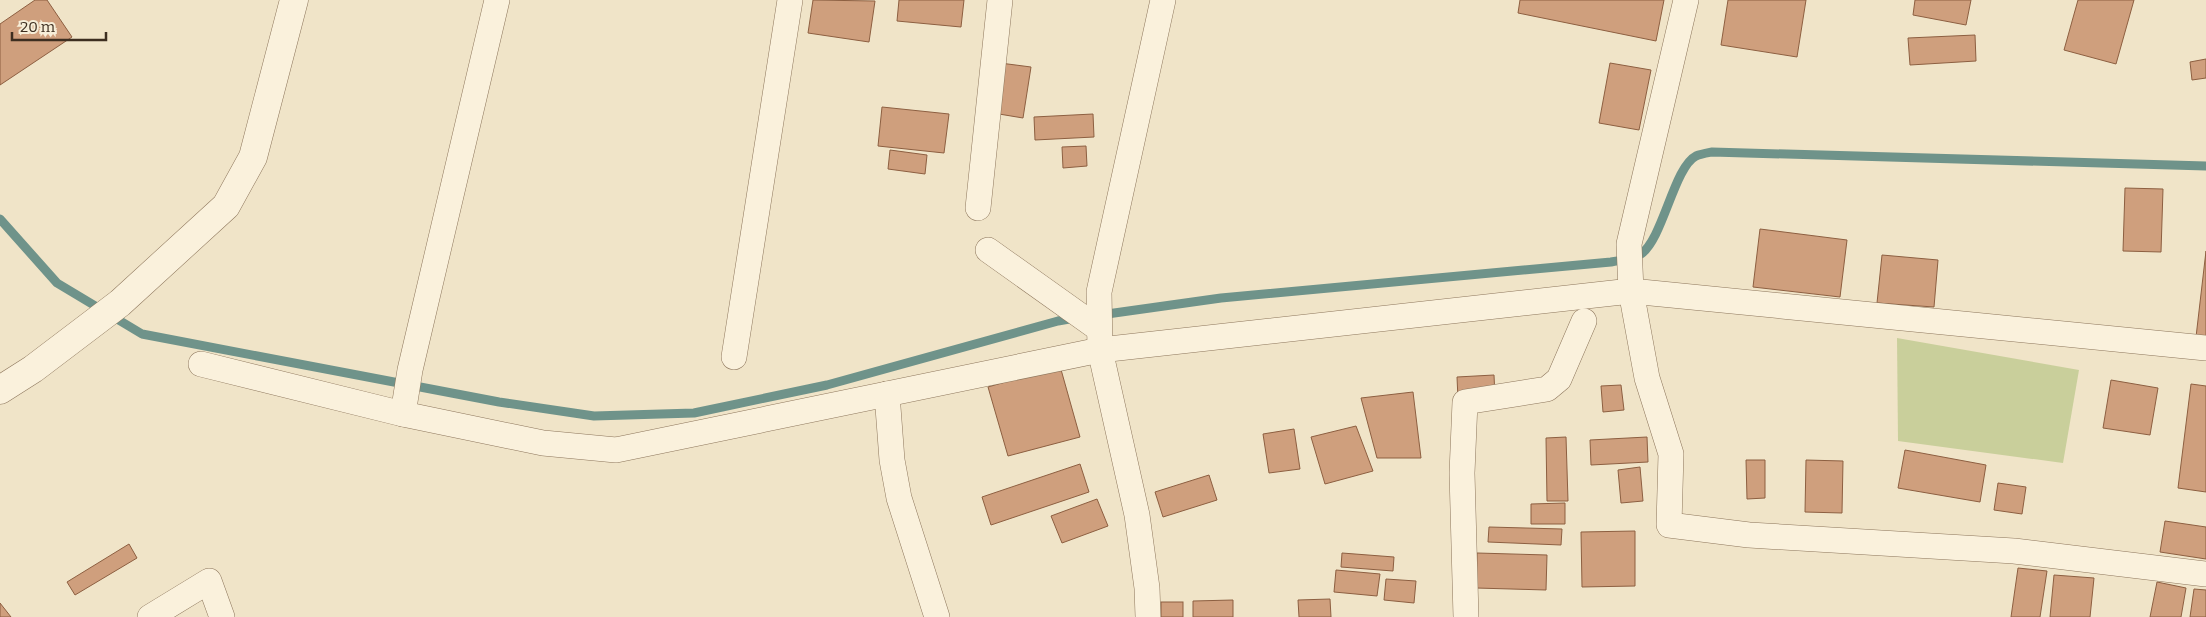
<svg xmlns="http://www.w3.org/2000/svg" width="2206" height="617" font-family="Bitter,serif">
	<style>
		.green { fill: #c9cf9b }
		.lines { fill: none; stroke-linecap: round; stroke-linejoin: round }
		.stream { stroke: #6f938a; stroke-width: 9 }
		.building { fill: #cf9f7d; stroke: #8d5f41 }
		.minor-casing { stroke: #8d765c; stroke-width: 26 }
		.tertiary-casing { stroke: #8d765c; stroke-width: 29 }
		.minor { stroke: #faf1dc; stroke-width: 25 }
		.tertiary { stroke: #faf1dc; stroke-width: 28 }
	</style>
	<rect width="100%" height="100%" fill="#f0e4c8"/>
	<path class="green" d="M1897,338L2079,370L2063,463L1898,441Z"/>
	<g class="lines">
		<g class="stream">
			<path d="M0,219L57,283L142,334L499,402L594,416L694,413L827,385L1058,321L1075,318"/>
			<path d="M1100,315L1221,298L1611,262C1620,260 1633,260 1641,254C1663,239 1674,167 1696,156C1701,154 1707,153 1712,152L2206,166"/>
		</g>
	</g>
	<g class="building">
		<path d="M35,0H47L72,37L0,85V24Z"/>
		<path d="M813,0L875,1L869,42L808,33Z"/>
		<path d="M899,0H964L961,27L897,21Z"/>
		<path d="M1520,0H1664L1656,41L1518,13Z"/>
		<path d="M1728,0H1806L1797,57L1721,45Z"/>
		<path d="M1915,0H1971L1966,25L1913,15Z"/>
		<path d="M2078,0H2134L2116,64L2064,50Z"/>
		<path d="M1975,35L1976,61L1910,65L1908,38Z"/>
		<path d="M2206,59V78L2192,80L2190,62Z"/>
		<path d="M1000,63L1031,67L1023,118L993,113Z"/>
		<path d="M1610,63L1651,70L1639,130L1599,123Z"/>
		<path d="M882,107L949,114L944,153L878,146Z"/>
		<path d="M1093,114L1094,137L1035,140L1034,117Z"/>
		<path d="M1086,146L1087,166L1063,168L1062,147Z"/>
		<path d="M890,150L927,155L925,174L888,169Z"/>
		<path d="M2125,188L2163,189L2161,252L2123,251Z"/>
		<path d="M1760,229L1847,240L1840,297L1753,287Z"/>
		<path d="M2206,251V338L2196,337Z"/>
		<path d="M1882,255L1938,260L1934,307L1877,303Z"/>
		<path d="M1060,366L1080,437L1008,456L988,387Z"/>
		<path d="M1494,375L1495,397L1458,399L1457,377Z"/>
		<path d="M2111,380L2158,388L2150,435L2103,428Z"/>
		<path d="M2191,384L2206,386V492L2178,488Z"/>
		<path d="M1621,385L1624,410L1603,412L1601,386Z"/>
		<path d="M1413,392L1421,458H1377L1361,398Z"/>
		<path d="M1356,426L1373,471L1325,484L1311,437Z"/>
		<path d="M1294,429L1300,469L1269,473L1263,434Z"/>
		<path d="M1566,437L1568,501H1547L1546,438Z"/>
		<path d="M1647,437L1648,462L1591,465L1590,440Z"/>
		<path d="M1905,450L1986,465L1980,502L1898,488Z"/>
		<path d="M1746,460H1765V498L1747,499Z"/>
		<path d="M1806,460L1843,461L1842,513L1805,512Z"/>
		<path d="M1080,464L1089,492L991,525L982,497Z"/>
		<path d="M1640,467L1643,501L1621,503L1618,470Z"/>
		<path d="M1209,475L1217,500L1163,517L1155,492Z"/>
		<path d="M1998,483L2026,487L2022,514L1994,510Z"/>
		<path d="M1097,499L1108,526L1062,543L1051,516Z"/>
		<path d="M1565,503V524H1531V504Z"/>
		<path d="M2165,521L2206,527V559L2160,552Z"/>
		<path d="M1489,527L1562,529L1561,545L1488,542Z"/>
		<path d="M1635,531V586L1582,587L1581,532Z"/>
		<path d="M129,544L137,558L75,595L67,582Z"/>
		<path d="M1342,553L1394,557L1393,571L1341,567Z"/>
		<path d="M1477,553L1547,555L1546,590L1476,588Z"/>
		<path d="M2018,568L2047,571L2040,617H2011Z"/>
		<path d="M1336,570L1380,574L1377,596L1334,592Z"/>
		<path d="M2054,575L2094,578L2090,617H2050Z"/>
		<path d="M1386,579L1416,581L1414,603L1384,600Z"/>
		<path d="M2157,582L2186,588L2181,617H2150Z"/>
		<path d="M2194,589L2206,590V617H2190Z"/>
		<path d="M1330,599L1331,617H1299L1298,600Z"/>
		<path d="M1233,600V617H1193V601Z"/>
		<rect x="1161" y="602" width="22" height="15"/>
		<path d="M0,603L11,617H0Z"/>
	</g>
	<g class="lines">
		<defs>
			<g id="minor">
				<path d="M1686,0L1629,244L1631,291L1647,378L1671,454L1669,525L1749,535L2014,551L2206,574"/>
				<path d="M978,208L1000,0"/>
				<path d="M988,250L1099,329"/>
				<path d="M734,357L790,0"/>
				<path d="M201,364L403,414L543,443L616,450L1100,350L1631,291L2206,348"/>
				<path d="M887,394L892,460L899,498L937,617"/>
				<path d="M403,414L410,370L497,0"/>
				<path d="M150,617L209,581L222,617"/>
				<path d="M1148,617L1147,588L1137,515L1100,350L1099,292L1163,0"/>
				<path d="M1466,617L1462,473L1465,402L1547,389L1559,379L1584,321"/>
			</g>
			<path id="tertiary" d="M0,390L33,369L120,303L226,206L253,157L294,0"/>
		</defs>
		<use href="#minor" class="minor-casing"/>
		<use href="#tertiary" class="tertiary-casing"/>
		<use href="#minor" class="minor"/>
		<use href="#tertiary" class="tertiary"/>
	</g>
	<path d="M12 32v8h94v-8" fill="none" stroke="#3d2e20" stroke-width="2.5"/>
	<text x="20" y="32" font-size="15" fill="#3d2e20" stroke="#f7eed8" stroke-width="4" paint-order="stroke">20 m</text>
</svg>
